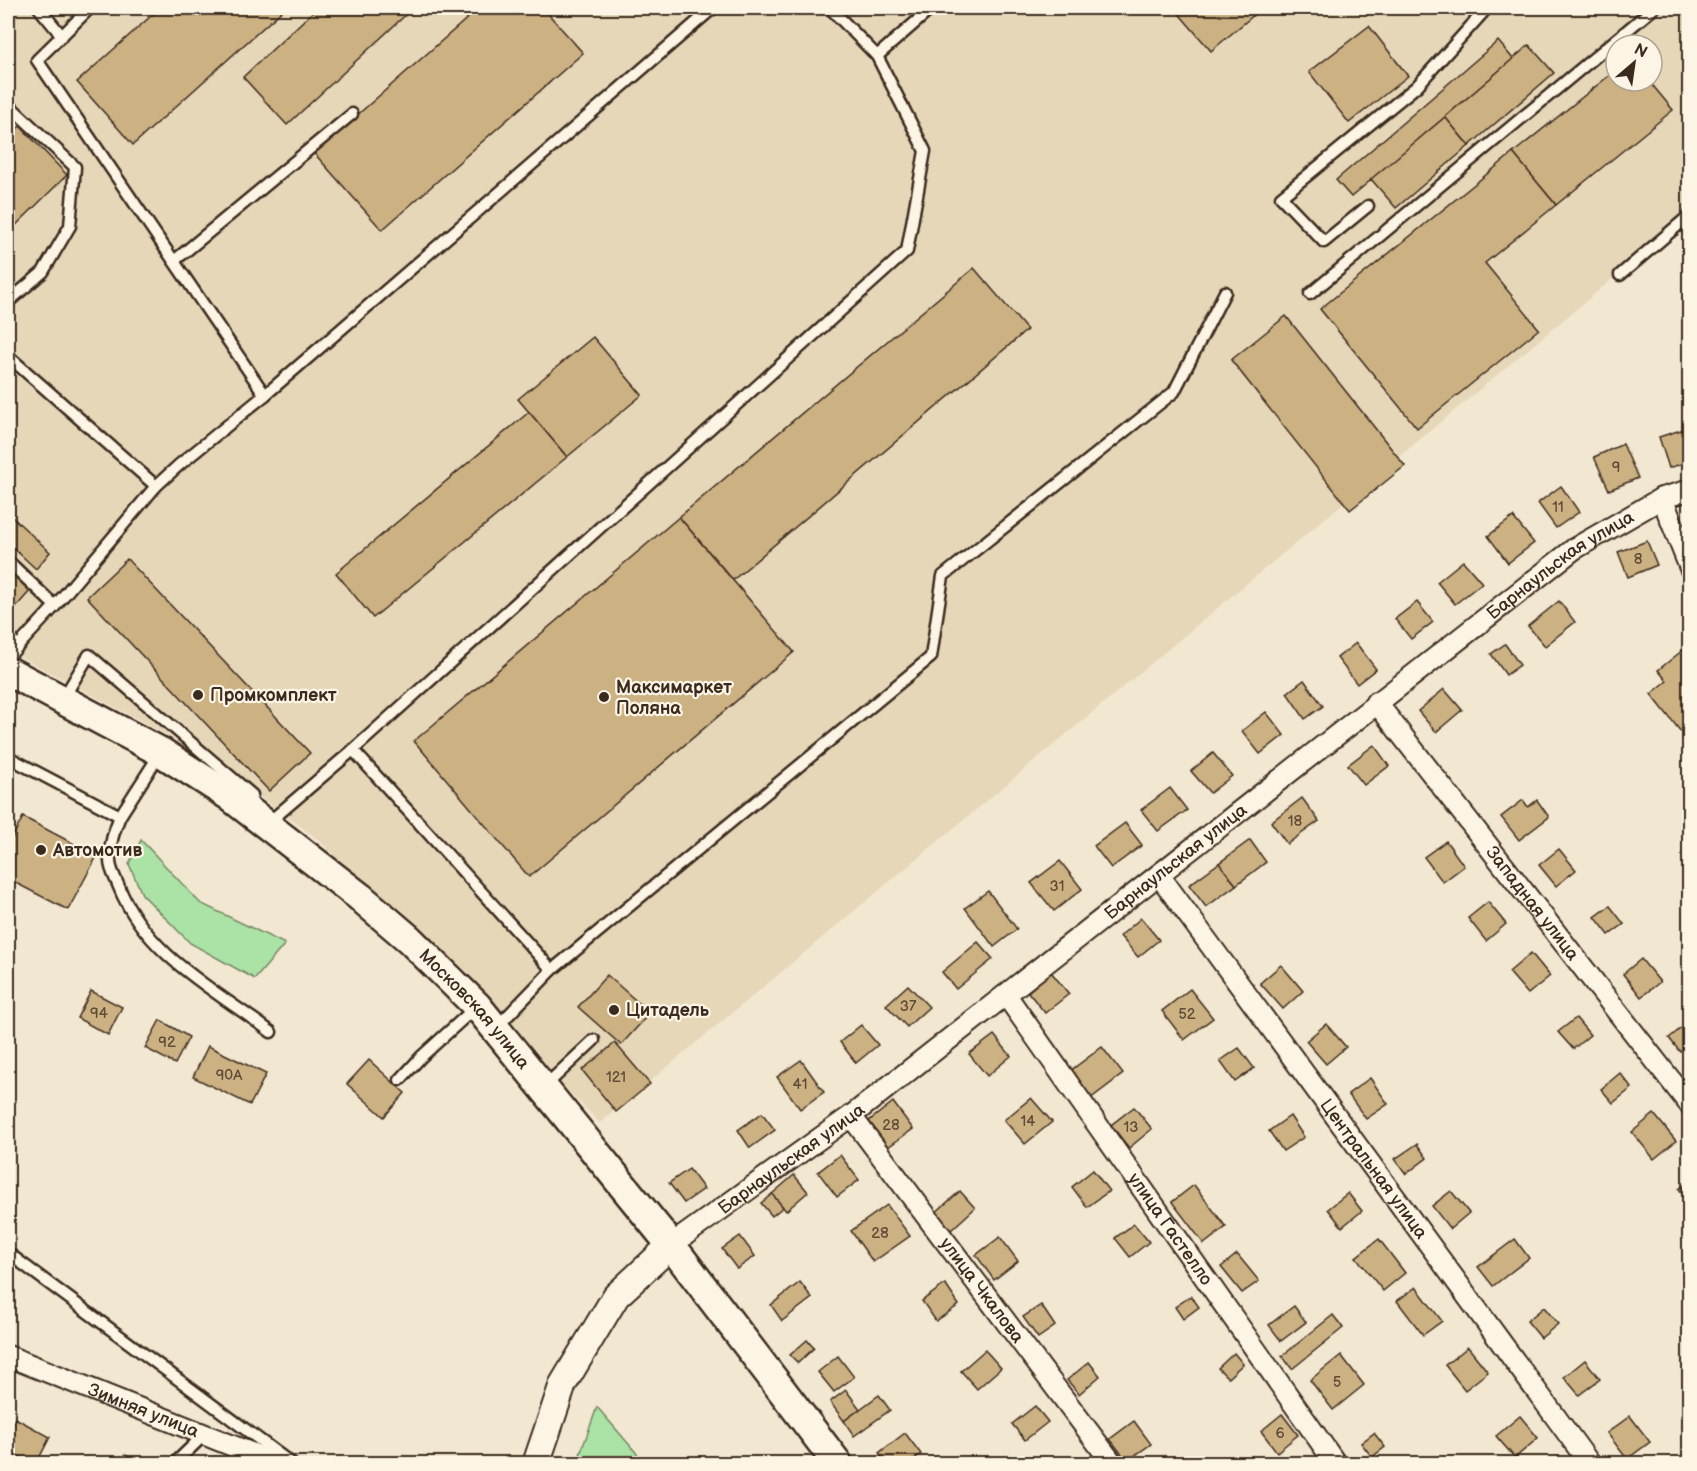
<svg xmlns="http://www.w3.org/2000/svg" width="1697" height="1471" font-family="'Balsamiq Sans',sans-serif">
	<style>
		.built { fill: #e7d7b9; fill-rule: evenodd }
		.green { fill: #abe2a6; stroke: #738662; stroke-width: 1.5 }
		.building { fill: #ccb182; stroke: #3b2a1e; stroke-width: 1.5 }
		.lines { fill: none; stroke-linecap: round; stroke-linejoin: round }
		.service-casing { stroke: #3b2a1e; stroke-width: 15 }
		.minor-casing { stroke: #3b2a1e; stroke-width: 24 }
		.tertiary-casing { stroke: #3b2a1e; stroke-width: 30 }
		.secondary-casing { stroke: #3b2a1e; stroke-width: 33 }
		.service { stroke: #fcf5e5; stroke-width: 10 }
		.minor { stroke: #fcf5e5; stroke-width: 20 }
		.tertiary { stroke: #fcf5e5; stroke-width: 26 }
		.secondary { stroke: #fcf5e5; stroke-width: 28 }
		.poi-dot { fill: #3b2a1e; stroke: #fcf5e5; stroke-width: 2 }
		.labels { text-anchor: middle; stroke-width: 4.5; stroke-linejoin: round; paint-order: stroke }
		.number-label { font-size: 15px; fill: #5f4c37 }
		.street-label { font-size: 18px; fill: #3b2a1e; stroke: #fcf5e5 }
		.poi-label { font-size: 18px; font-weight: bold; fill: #3b2a1e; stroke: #fcf5e5; text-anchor: start }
	</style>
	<rect width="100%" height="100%" fill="#f2e7d1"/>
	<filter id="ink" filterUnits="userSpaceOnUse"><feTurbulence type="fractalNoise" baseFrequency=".0167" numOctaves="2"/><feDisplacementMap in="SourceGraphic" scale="12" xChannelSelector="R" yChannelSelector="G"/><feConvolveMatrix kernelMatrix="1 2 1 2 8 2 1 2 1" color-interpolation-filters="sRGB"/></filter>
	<g filter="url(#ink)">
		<path class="built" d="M8,8H1689V215L600,1123L319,840L197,751L8,650ZM1616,45H1652V81H1616Z"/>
		<g class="green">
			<path d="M141,840L200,903L285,944L255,979L190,943L142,894L129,864Z"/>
			<path d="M597,1407L645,1463H577Z"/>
		</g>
		<g class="building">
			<path d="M160,8H285L133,145L77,82Z"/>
			<path d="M317,8H413L287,125L243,77Z"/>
			<path d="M479,8H543L583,53L382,230L314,153Z"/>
			<path d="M1174,8H1262L1211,51Z"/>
			<path d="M1369,26L1408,76L1349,123L1309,72Z"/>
			<path d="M1498,41L1513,59L1351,197L1336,180Z"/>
			<path d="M1529,45L1554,73L1469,146L1445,117Z"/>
			<path d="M1616,70V81H1649L1673,110L1556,205L1513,153Z"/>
			<path d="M1445,117L1469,146L1396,208L1371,179Z"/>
			<path d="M20,126L67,175L8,233V137Z"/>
			<path d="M1513,153L1556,205L1485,263L1539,329L1417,428L1320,309Z"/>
			<path d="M974,268L1027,330L733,580L679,517Z"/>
			<path d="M1286,316L1405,466L1350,510L1231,360Z"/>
			<path d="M593,337L642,395L567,457L518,399Z"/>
			<path d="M529,412L567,457L373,618L336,573Z"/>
			<path d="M1690,427V461L1669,468L1659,437Z"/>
			<path d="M1623,444L1638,478L1609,490L1594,457Z"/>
			<path d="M1561,486L1579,512L1556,528L1538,503Z"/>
			<path d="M8,513L50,552L36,569L8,543Z"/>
			<path d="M679,517L794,652L529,877L414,741Z"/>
			<path d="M1513,517L1534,543L1508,563L1488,536Z"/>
			<path d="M1647,541L1657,565L1628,577L1618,552Z"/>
			<path d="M127,559L310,753L269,791L87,597Z"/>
			<path d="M1463,561L1482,583L1455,604L1437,582Z"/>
			<path d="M8,570L30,591L8,616Z"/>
			<path d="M1559,601L1575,622L1545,646L1528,626Z"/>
			<path d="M1417,602L1433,622L1411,639L1395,619Z"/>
			<path d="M1356,643L1376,669L1357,684L1337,658Z"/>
			<path d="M1505,644L1520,665L1506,675L1491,654Z"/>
			<path d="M1683,650L1690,659V725L1681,732L1651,694L1667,681L1658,670Z"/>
			<path d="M1304,680L1323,706L1305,719L1287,693Z"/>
			<path d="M1444,689L1462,710L1436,732L1418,711Z"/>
			<path d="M1266,712L1284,735L1260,754L1242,731Z"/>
			<path d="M1374,745L1389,766L1364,785L1348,765Z"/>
			<path d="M1213,753L1232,776L1210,793L1191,771Z"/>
			<path d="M1170,788L1187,810L1158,831L1141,810Z"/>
			<path d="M1302,798L1319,821L1287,844L1271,822Z"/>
			<path d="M1523,800L1528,807L1537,800L1549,817L1519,840L1501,817Z"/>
			<path d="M23,817L97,856L68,910L8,879V846Z"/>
			<path d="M1125,823L1142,845L1111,868L1094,846Z"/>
			<path d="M1250,840L1266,862L1236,885L1219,863Z"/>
			<path d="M1446,841L1464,866L1443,882L1424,857Z"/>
			<path d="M1559,849L1576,870L1556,886L1539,865Z"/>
			<path d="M1060,861L1082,889L1054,911L1031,883Z"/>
			<path d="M1219,863L1236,885L1206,907L1189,885Z"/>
			<path d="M988,891L1017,929L994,947L965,908Z"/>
			<path d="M1488,902L1506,924L1486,941L1468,918Z"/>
			<path d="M1610,906L1624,924L1609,935L1595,917Z"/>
			<path d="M1141,918L1159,940L1138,957L1120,936Z"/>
			<path d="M978,942L993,959L956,989L942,972Z"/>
			<path d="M1531,953L1550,976L1528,994L1509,972Z"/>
			<path d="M1641,959L1660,982L1641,997L1623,974Z"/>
			<path d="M1281,965L1303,991L1283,1009L1260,983Z"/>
			<path d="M1051,972L1069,994L1045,1013L1028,992Z"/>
			<path d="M607,975L650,1013L621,1045L578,1007Z"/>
			<path d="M908,985L929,1007L907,1027L886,1005Z"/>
			<path d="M1190,989L1213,1018L1184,1040L1162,1011Z"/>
			<path d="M91,991L122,1007L108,1035L77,1018Z"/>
			<path d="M1576,1018L1590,1035L1573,1049L1558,1032Z"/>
			<path d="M160,1020L189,1037L175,1064L145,1048Z"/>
			<path d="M1690,1021V1045L1680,1052L1669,1038Z"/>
			<path d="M1326,1024L1346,1047L1326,1064L1306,1041Z"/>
			<path d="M861,1025L878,1045L856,1063L840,1042Z"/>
			<path d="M994,1035L1011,1056L987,1076L969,1054Z"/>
			<path d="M615,1043L650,1084L616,1112L582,1070Z"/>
			<path d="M208,1046L266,1074L250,1105L193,1077Z"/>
			<path d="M1102,1047L1123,1074L1090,1099L1070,1071Z"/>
			<path d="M1239,1048L1254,1068L1235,1082L1220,1061Z"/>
			<path d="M369,1060L405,1093L384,1117L347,1084Z"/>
			<path d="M801,1060L824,1092L800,1109L777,1077Z"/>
			<path d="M1620,1073L1632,1088L1613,1103L1601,1089Z"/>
			<path d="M1370,1078L1388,1104L1366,1119L1348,1094Z"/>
			<path d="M1031,1098L1052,1122L1025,1144L1004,1120Z"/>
			<path d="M893,1102L913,1129L888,1147L869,1121Z"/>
			<path d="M1134,1107L1152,1129L1129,1148L1111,1125Z"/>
			<path d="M762,1113L775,1130L750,1148L738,1130Z"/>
			<path d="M1654,1114L1676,1141L1654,1159L1632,1132Z"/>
			<path d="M1290,1116L1304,1137L1283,1151L1269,1131Z"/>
			<path d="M1417,1144L1427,1158L1406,1174L1395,1159Z"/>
			<path d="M840,1155L859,1180L837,1197L818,1172Z"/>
			<path d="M689,1169L704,1189L684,1203L669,1183Z"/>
			<path d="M1093,1170L1109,1191L1087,1207L1072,1187Z"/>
			<path d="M794,1175L808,1192L786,1211L772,1194Z"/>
			<path d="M1690,1181V1203L1679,1189Z"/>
			<path d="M1194,1185L1226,1227L1204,1244L1172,1202Z"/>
			<path d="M960,1191L975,1208L950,1231L935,1213Z"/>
			<path d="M1451,1191L1469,1213L1450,1229L1432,1206Z"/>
			<path d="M1348,1193L1362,1211L1342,1227L1328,1209Z"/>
			<path d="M772,1194L783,1207L772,1216L761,1203Z"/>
			<path d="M887,1205L910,1236L873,1262L851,1231Z"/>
			<path d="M1134,1224L1149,1242L1130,1257L1115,1238Z"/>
			<path d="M740,1236L755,1256L737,1269L722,1249Z"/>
			<path d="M1000,1237L1018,1261L994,1280L976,1255Z"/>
			<path d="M1379,1239L1405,1273L1383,1291L1356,1257Z"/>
			<path d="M1515,1239L1529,1258L1493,1286L1478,1267Z"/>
			<path d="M1237,1254L1259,1281L1242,1293L1221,1267Z"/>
			<path d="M800,1282L812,1298L782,1321L771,1305Z"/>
			<path d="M945,1284L959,1305L936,1321L922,1301Z"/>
			<path d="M1416,1287L1442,1321L1423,1335L1397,1301Z"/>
			<path d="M1191,1296L1199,1307L1183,1319L1175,1307Z"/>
			<path d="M1041,1305L1055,1326L1038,1338L1023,1317Z"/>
			<path d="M1294,1306L1306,1322L1281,1341L1269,1325Z"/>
			<path d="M1544,1307L1558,1324L1541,1338L1527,1321Z"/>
			<path d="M1333,1315L1343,1328L1292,1369L1282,1356Z"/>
			<path d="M807,1340L814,1348L798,1363L790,1355Z"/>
			<path d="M1468,1347L1488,1372L1465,1390L1445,1365Z"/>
			<path d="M985,1350L1001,1368L977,1389L961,1371Z"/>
			<path d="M1234,1353L1243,1364L1228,1378L1218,1368Z"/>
			<path d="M1341,1355L1364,1385L1333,1410L1310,1380Z"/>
			<path d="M838,1356L854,1377L834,1392L818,1372Z"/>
			<path d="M1585,1360L1600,1379L1579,1395L1564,1377Z"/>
			<path d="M1089,1362L1100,1376L1079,1394L1067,1380Z"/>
			<path d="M846,1390L860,1409L844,1421L830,1402Z"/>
			<path d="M879,1395L890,1410L854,1436L844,1421Z"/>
			<path d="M1035,1406L1048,1422L1025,1440L1012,1424Z"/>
			<path d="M1282,1414L1298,1435L1277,1452L1261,1431Z"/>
			<path d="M1520,1416L1538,1438L1515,1458L1496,1436Z"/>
			<path d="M1630,1416L1650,1442L1627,1459L1607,1433Z"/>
			<path d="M15,1418L50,1437L36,1464L8,1451V1433Z"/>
			<path d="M1134,1421L1151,1444L1127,1461L1110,1439Z"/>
			<path d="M905,1433L921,1454L907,1464H887L879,1453Z"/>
			<path d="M1374,1433L1385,1447L1372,1457L1361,1443Z"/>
			<path d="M125,1455L142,1464H121Z"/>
		</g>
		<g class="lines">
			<defs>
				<g id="service">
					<path d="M39,8L62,36"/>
					<path d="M90,8L37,60L265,395"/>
					<path d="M877,56L932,8"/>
					<path d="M8,112L12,108L75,167L70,226L43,272L8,302"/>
					<path d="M1368,206L1324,242L1281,197L1417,86L1487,8"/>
					<path d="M174,261L352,114"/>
					<path d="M1620,275L1690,215"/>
					<path d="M1310,294L1654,8"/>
					<path d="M8,356L156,486"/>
					<path d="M8,561L55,606"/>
					<path d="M8,636L18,646"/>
					<path d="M8,657L55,606L156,486L179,465L265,395L713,8"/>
					<path d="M63,699L89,655L252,795"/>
					<path d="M353,750L552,970"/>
					<path d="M8,757L120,816L161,752"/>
					<path d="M120,816C114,831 109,845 110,861C110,870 116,879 119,887C147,956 214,989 271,1032"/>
					<path d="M268,823L353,750L907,251L925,151L877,56L830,8"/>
					<path d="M495,1029L552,970L931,657L943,576L1174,392L1225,292"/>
					<path d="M400,1080L421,1057L477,1006"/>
					<path d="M544,1087L594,1040"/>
					<path d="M8,1253L292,1464"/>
					<path d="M174,1464L204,1435"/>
				</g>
				<g id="minor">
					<path d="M1662,498L1690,568"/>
					<path id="s1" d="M1376,702L1690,1105"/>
					<path id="s2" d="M1159,875L1590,1464"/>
					<path id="s3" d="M1006,995L1336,1464"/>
					<path id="s4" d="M851,1116L1113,1464"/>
					<path id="s5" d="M671,1245L851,1116L1574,549L1662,498L1690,490"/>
					<path id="s6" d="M8,1356L278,1464"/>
				</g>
				<path id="tertiary" d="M536,1464L563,1384L616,1296L671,1245"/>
				<g id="secondary">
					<path id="s7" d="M8,671L161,752L228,795L360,897L409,939L477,1006L671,1245L838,1464"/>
				</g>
			</defs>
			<use href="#service" class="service-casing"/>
			<use href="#minor" class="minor-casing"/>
			<use href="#tertiary" class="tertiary-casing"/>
			<use href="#secondary" class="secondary-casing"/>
			<use href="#service" class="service"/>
			<use href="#minor" class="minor"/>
			<use href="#tertiary" class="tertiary"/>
			<use href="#secondary" class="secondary"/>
		</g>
	</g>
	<g class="poi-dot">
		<circle cx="198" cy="695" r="6"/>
		<circle cx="604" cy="697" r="6"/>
		<circle cx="41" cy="850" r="6"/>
		<circle cx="614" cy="1010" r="6"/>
	</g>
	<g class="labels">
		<g class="number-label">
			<text x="1616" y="472">9</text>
			<text x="1558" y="512">11</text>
			<text x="1638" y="564">8</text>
			<text x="1295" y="826">18</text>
			<text x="1057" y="891">31</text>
			<text x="908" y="1011">37</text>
			<text x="99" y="1018">94</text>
			<text x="1187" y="1019">52</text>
			<text x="167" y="1047">92</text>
			<text x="229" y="1080">90А</text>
			<text x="616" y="1082">121</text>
			<text x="800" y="1089">41</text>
			<text x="1028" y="1126">14</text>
			<text x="891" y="1130">28</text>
			<text x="1131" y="1132">13</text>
			<text x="880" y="1238">28</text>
			<text x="1337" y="1387">5</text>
			<text x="1280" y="1438">6</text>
		</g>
		<g class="street-label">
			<text dy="6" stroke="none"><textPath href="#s5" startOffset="1120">Барнаульская улица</textPath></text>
			<text dy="6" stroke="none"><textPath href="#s5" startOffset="634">Барнаульская улица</textPath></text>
			<text dy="6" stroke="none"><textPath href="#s1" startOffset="255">Западная улица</textPath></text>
			<text dy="6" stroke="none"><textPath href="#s7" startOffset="580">Московская улица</textPath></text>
			<text dy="6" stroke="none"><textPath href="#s5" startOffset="148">Барнаульская улица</textPath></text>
			<text dy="6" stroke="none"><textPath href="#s2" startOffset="364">Центральная улица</textPath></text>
			<text dy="6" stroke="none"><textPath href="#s3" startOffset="286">улица Гастелло</textPath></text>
			<text dy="6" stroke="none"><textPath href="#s4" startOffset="218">улица Чкалова</textPath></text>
			<text dy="6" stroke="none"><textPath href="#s6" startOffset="146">Зимняя улица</textPath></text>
		</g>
		<g class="poi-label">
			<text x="616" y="693">Максимаркет<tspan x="616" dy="21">Поляна</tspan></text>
			<text x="210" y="701">Промкомплект</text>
			<text x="53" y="856">Автомотив</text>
			<text x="626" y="1016">Цитадель</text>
		</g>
	</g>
	<rect width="1697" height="1471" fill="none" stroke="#fcf5e5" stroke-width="30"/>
	<rect x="15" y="15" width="1667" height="1441" fill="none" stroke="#3b2a1e" stroke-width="2" filter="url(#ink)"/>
	<g transform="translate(1634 63) rotate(29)"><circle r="28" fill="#fcf5e5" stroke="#afa495" stroke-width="1.5"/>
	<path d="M0-4.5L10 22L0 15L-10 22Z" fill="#3b2a1e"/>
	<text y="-9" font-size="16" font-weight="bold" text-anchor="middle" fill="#3b2a1e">N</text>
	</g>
</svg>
